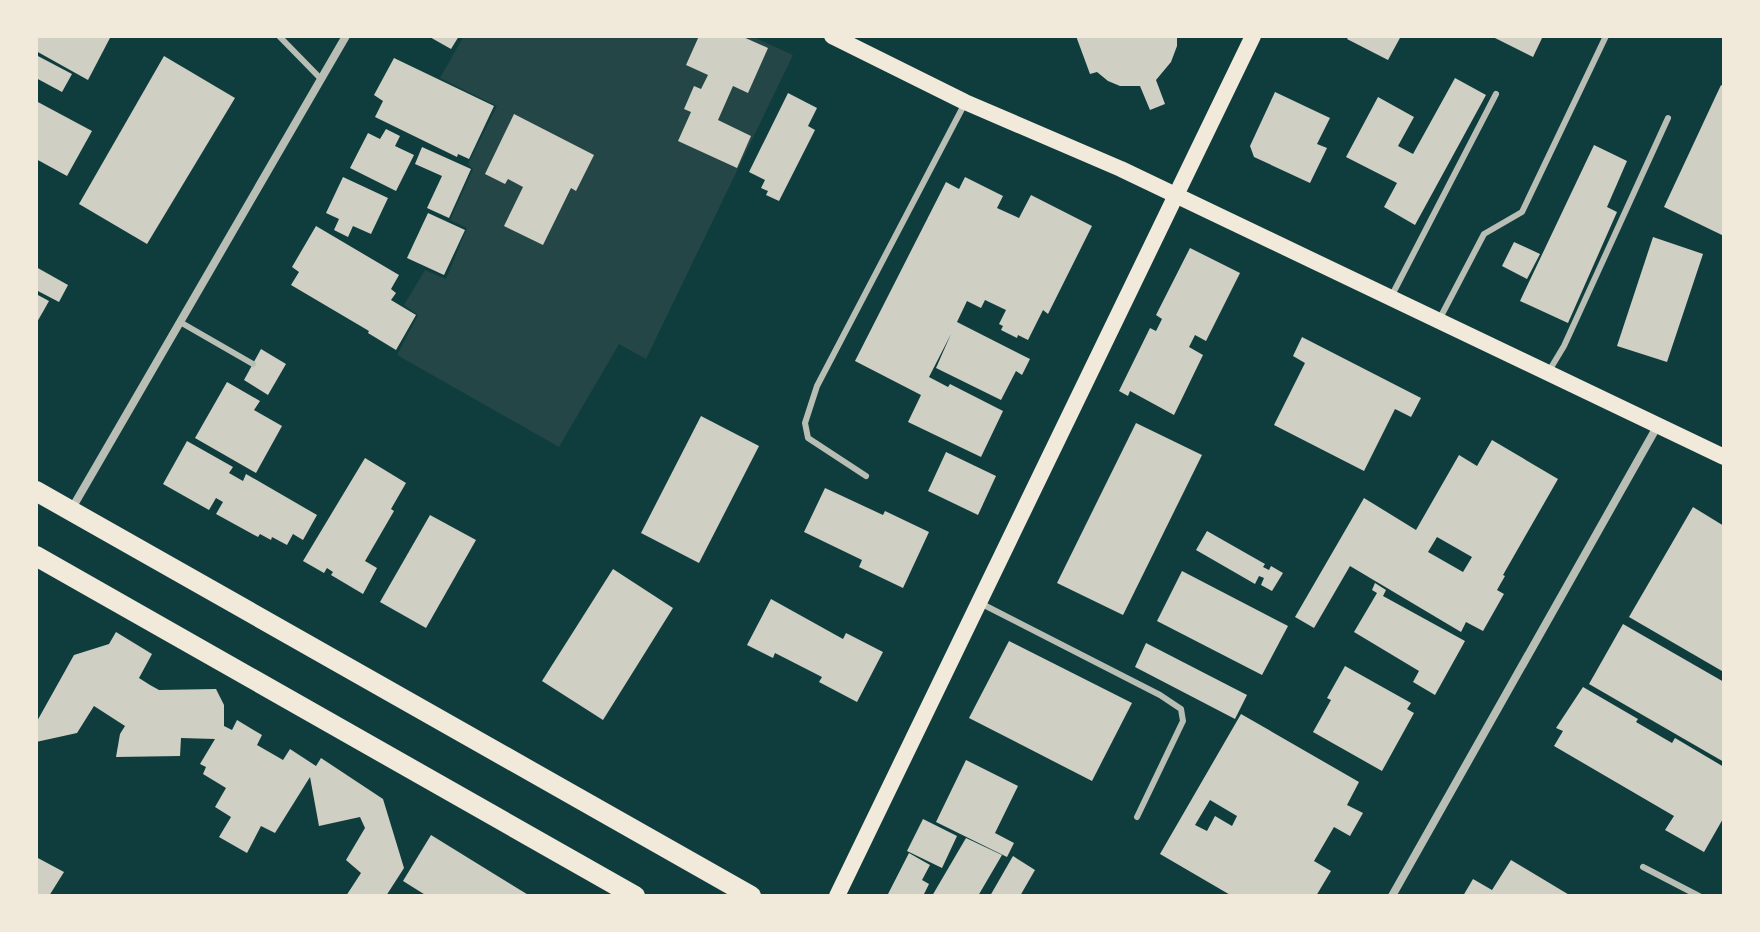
<svg xmlns="http://www.w3.org/2000/svg" width="1760" height="932" font-family="Arial,sans-serif">
	<style>
		.green { fill: #244646 }
		.building { fill: #cfcfc3; fill-rule: evenodd }
		.lines { fill: none; stroke-linecap: round; stroke-linejoin: round }
		.service { stroke: #b8beb3; stroke-width: 6 }
		.minor { stroke: #b8beb3; stroke-width: 8 }
		.secondary { stroke: #f1e9da; stroke-width: 16 }
		.primary { stroke: #f1e9da; stroke-width: 20 }
	</style>
	<rect width="100%" height="100%" fill="#0f3d3e"/>
	<path class="green" d="M464,36H751L793,55L646,359L619,344L559,447L397,355L418,315L404,305L425,270L446,279L467,228L450,220L473,169L468,164L497,106L440,78Z"/>
	<g class="building">
		<path d="M36,36H111L88,80L36,51Z"/>
		<path d="M428,36H459L451,49Z"/>
		<path d="M699,36H741L768,48L748,93L733,86L718,120L751,136L737,168L678,141L691,112L684,109L694,86L701,89L708,75L686,65Z"/>
		<path d="M1076,36H1177V46L1171,62L1156,80L1165,104L1150,110L1140,86H1120L1108,81L1097,72L1090,74Z"/>
		<path d="M1349,36H1401L1388,60L1347,39Z"/>
		<path d="M1491,36H1543L1533,57Z"/>
		<path d="M36,55L72,74L62,92L36,78Z"/>
		<path d="M164,56L235,98L147,244L79,204Z"/>
		<path d="M394,58L494,106L469,159L458,154L457,157L375,117L383,101L374,95Z"/>
		<path d="M1455,78L1486,95L1415,225L1384,207L1397,183L1346,157L1378,97L1414,117L1398,146L1413,154Z"/>
		<path d="M1721,85L1724,87V236L1664,207Z"/>
		<path d="M1275,92L1330,118L1317,144L1327,148L1310,183L1254,157L1250,146Z"/>
		<path d="M788,93L817,108L808,126L815,130L779,201L766,195L768,191L761,188L765,180L749,172Z"/>
		<path d="M36,101L92,131L67,176L36,159Z"/>
		<path d="M514,114L594,155L576,191L571,188L543,245L504,226L523,187L508,179L505,184L485,174Z"/>
		<path d="M386,129L400,136L395,146L414,155L396,191L350,168L368,133L380,139Z"/>
		<path d="M1594,145L1627,161L1607,207L1617,212L1568,323L1520,301Z"/>
		<path d="M422,147L471,169L449,218L427,208L442,176L415,164Z"/>
		<path d="M343,177L388,198L371,234L353,226L348,237L334,230L339,219L326,213Z"/>
		<path d="M965,177L1003,196L997,208L1019,218L1031,195L1092,226L1048,314L1043,310L1028,340L1018,335L1017,338L1001,330L1003,326L999,324L1006,310L985,300L981,308L967,301L957,322L1030,359L1022,375L1016,371L1001,400L936,368L951,334L929,377L948,387L950,384L1003,411L981,457L908,422L921,395L855,361L946,182L959,189Z"/>
		<path d="M428,213L465,230L444,275L407,258Z"/>
		<path d="M316,226L399,275L391,289L396,293L391,300L416,315L396,350L368,333L369,331L291,285L299,272L292,267Z"/>
		<path d="M1653,237L1703,254L1667,362L1617,346Z"/>
		<path d="M1514,242L1540,254L1527,279L1502,266Z"/>
		<path d="M1190,248L1240,273L1206,341L1195,335L1189,347L1203,355L1174,415L1130,391L1128,396L1119,391L1150,328L1156,331L1162,319L1156,315Z"/>
		<path d="M36,267L68,285L59,302L36,290Z"/>
		<path d="M36,294L49,301L36,324Z"/>
		<path d="M1302,337L1421,398L1411,417L1395,409L1364,471L1274,425L1305,363L1293,356Z"/>
		<path d="M261,349L286,364L268,395L244,380Z"/>
		<path d="M227,382L260,401L254,410L282,426L256,473L195,438Z"/>
		<path d="M701,416L759,446L699,563L641,533Z"/>
		<path d="M1136,423L1202,455L1123,615L1057,583Z"/>
		<path d="M1492,440L1558,479L1503,575L1505,576L1497,590L1504,594L1483,631L1466,622L1461,632L1350,566L1314,628L1295,617L1364,498L1416,530L1459,455L1477,466ZM1437,537L1472,557L1463,572L1428,552Z"/>
		<path d="M187,441L233,467L229,473L243,481L246,474L317,515L303,540L293,534L287,545L272,537L271,540L260,534L258,537L216,514L223,502L216,498L209,510L163,484Z"/>
		<path d="M946,452L996,476L978,515L928,491Z"/>
		<path d="M365,458L406,483L391,509L394,511L365,561L377,568L363,594L331,575L333,572L327,568L324,573L303,561Z"/>
		<path d="M825,488L883,515L885,511L929,532L903,588L859,567L862,560L804,532Z"/>
		<path d="M1693,507L1724,526V667L1722,671L1629,617Z"/>
		<path d="M430,515L476,540L426,628L380,602Z"/>
		<path d="M1207,531L1265,564L1263,567L1269,570L1271,566L1283,573L1272,591L1261,585L1264,578L1259,576L1255,584L1196,550Z"/>
		<path d="M613,569L673,608L603,720L542,681Z"/>
		<path d="M1182,571L1288,626L1262,675L1157,621Z"/>
		<path d="M1375,583L1386,590L1383,596L1465,641L1435,695L1413,682L1419,671L1354,632L1377,593L1372,590Z"/>
		<path d="M771,599L843,639L846,633L883,652L857,702L819,682L822,677L775,653L773,658L747,645Z"/>
		<path d="M1623,624L1724,682V762L1589,684Z"/>
		<path d="M116,632L152,654L139,678L150,685L159,690L216,689L224,705V726L232,730L237,720L262,735L257,745L283,760L290,749L316,766L321,758L383,799L404,868L386,896H346L361,873L346,860L365,828L360,817L319,826L310,777L275,833L261,826L247,853L219,837L231,817L215,807L226,788L203,774L206,767L200,764L215,739L181,738L180,756L116,757L120,734L125,726L94,706L77,733L36,742V723L74,655L109,644Z"/>
		<path d="M1009,641L1132,703L1092,781L969,718Z"/>
		<path d="M1146,643L1247,695L1235,719L1135,667Z"/>
		<path d="M1345,666L1411,703L1407,709L1414,713L1382,771L1313,732L1331,700L1327,698Z"/>
		<path d="M1583,687L1638,719L1636,722L1672,743L1675,738L1724,767V817L1704,852L1665,830L1674,816L1554,746L1563,731L1556,728Z"/>
		<path d="M1241,714L1359,782L1347,805L1363,813L1350,836L1334,827L1314,861L1331,871L1316,896H1232L1160,854ZM1210,800L1237,816L1232,826L1215,816L1207,831L1195,825Z"/>
		<path d="M966,760L1018,786L995,833L1014,843L1007,857L936,822Z"/>
		<path d="M923,819L957,836L942,868L907,851Z"/>
		<path d="M431,835L530,896H427L403,881Z"/>
		<path d="M966,838L1002,855L978,896H932Z"/>
		<path d="M909,853L930,865L922,880L929,884L923,896H887Z"/>
		<path d="M1013,856L1035,870L1020,896H990Z"/>
		<path d="M36,857L64,872L49,896H36Z"/>
		<path d="M1511,860L1571,896H1463L1473,879L1492,890Z"/>
	</g>
	<g class="lines">
		<g class="service">
			<path d="M279,36L321,79"/>
			<path d="M1391,297L1496,94"/>
			<path d="M1439,320L1484,234L1522,212L1606,36"/>
			<path d="M180,322L253,364"/>
			<path d="M1549,371L1564,346L1668,118"/>
			<path d="M866,476L808,438L805,423L817,386L964,105"/>
			<path d="M982,604L1160,695L1181,709L1183,721L1137,817"/>
			<path d="M1643,867L1699,896"/>
		</g>
		<g class="minor">
			<path d="M71,510L346,36"/>
			<path d="M1392,896L1658,425"/>
		</g>
		<g class="secondary">
			<path d="M832,36L965,102L1121,169L1724,457"/>
			<path d="M837,896L1253,36"/>
		</g>
		<g class="primary">
			<path d="M36,491L751,896"/>
			<path d="M36,556L635,896"/>
		</g>
	</g>
	<rect width="1760" height="932" fill="none" stroke="#f1e9da" stroke-width="76"/>
</svg>
